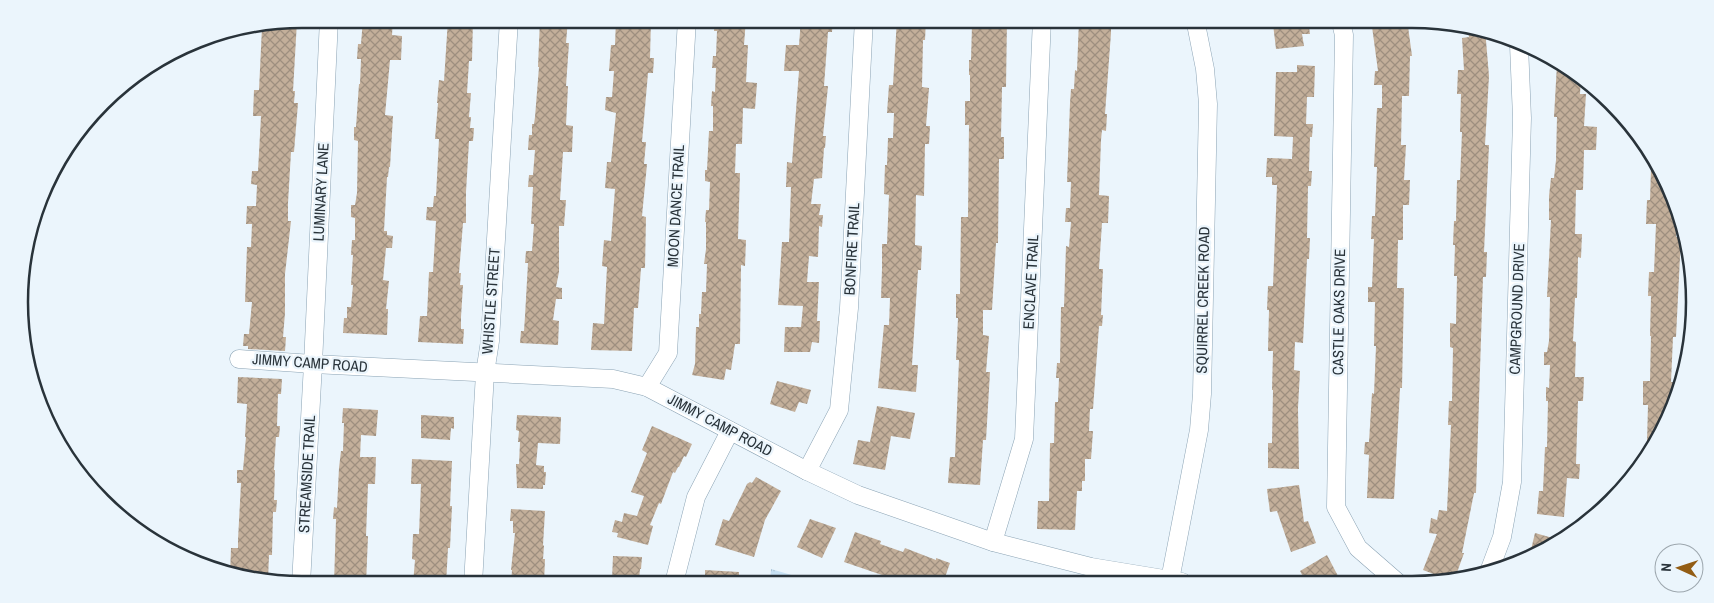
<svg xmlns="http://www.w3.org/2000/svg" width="1714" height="603" font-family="'Archivo Narrow',sans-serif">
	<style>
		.grass { fill: url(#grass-tufts) }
		.building { fill: url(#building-cross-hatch) }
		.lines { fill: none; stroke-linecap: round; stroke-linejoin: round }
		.minor-casing { stroke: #8ba3b4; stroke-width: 19 }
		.minor { stroke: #fff; stroke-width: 18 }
		.labels { text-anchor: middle; stroke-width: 4.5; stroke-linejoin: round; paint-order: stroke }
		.street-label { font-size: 15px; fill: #29333a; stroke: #ebf5fc }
		.rim { fill: none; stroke: #29333a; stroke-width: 2.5 }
	</style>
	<defs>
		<pattern id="grass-tufts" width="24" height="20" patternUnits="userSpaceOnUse" patternTransform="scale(1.25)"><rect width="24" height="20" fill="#c7e1f4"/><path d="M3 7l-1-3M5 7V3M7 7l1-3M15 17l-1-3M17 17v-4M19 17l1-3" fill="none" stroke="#abc2d2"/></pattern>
		<pattern id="building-cross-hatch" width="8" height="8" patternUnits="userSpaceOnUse" patternTransform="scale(1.25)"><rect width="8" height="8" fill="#c3af9a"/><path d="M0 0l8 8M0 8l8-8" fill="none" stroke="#9e8f7f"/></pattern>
	</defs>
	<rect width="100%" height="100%" fill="#ebf5fc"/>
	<path class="grass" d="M771,569L819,583H770Z"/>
	<g class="building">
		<path d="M363,19H393L392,35L402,36L401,60H390L385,115L393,116L390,167H389L388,177H387L384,231H387V235L393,236L392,248H386L383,280L389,281L386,309H388L387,335L343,333L344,318H347V307H351L353,285H351L353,255H351L352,240H355V218L351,217V205H355L357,193L358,141L354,140V127H356L359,84H360L361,59H357L358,44H361Z"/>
		<path d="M448,19H473L472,61H469L467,93H471L469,117H471L470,128H474L473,141H469L466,192V223H463L459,273H461L460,285H463L461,317V329H464L463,344L418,342L420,316H427L429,272H433L436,221L426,220L427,207H433L434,196H436L439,139H435L438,103H437L439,80L444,81Z"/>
		<path d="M540,19H568L566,43H569L566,86H568L566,125L573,126L572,152H563L560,200H566L564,226H559V272L556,287L562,288V299H556L553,320L559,321L558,345L520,343L521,331H524L525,316L528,263H525L526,251H532L534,224H531L533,187H528L529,175H533L535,150H528L529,135H532V124H534L535,117L539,67H538Z"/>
		<path d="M616,19H651L650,58H654L653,73H648L642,142H646L644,164H647L642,216L646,217L645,268H641L638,308H634L632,351L591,350L593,323L604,324L607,267L602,266L604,240L611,241L615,189L605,188L607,162H611L616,113L605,110L606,97H612L614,71H609L611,45H615Z"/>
		<path d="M715,19H746L744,45H748L746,82L757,83L755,109L743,108L742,144H736L735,173H740L738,239L746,240L745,266L741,265L740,344H735L731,370L726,369L724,380L692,375L695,364L696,327H699V314H701L702,292H706L707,264H704L706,249V222H705L706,210H709L710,182L705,181V170H707L709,131H713V106H711L712,91L715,92L716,68H712L713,56H716L717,31H714Z"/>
		<path d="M801,19H833L832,32H828L824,86H828L823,136H826L825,148H824L822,178L814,179L811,204H821L819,215H823L822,227L819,226L818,257L809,256L807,282H819L817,321H820L819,343L812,342L810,352H784L785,327H801L803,306L778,305L782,242H789L791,187H786L787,162L792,163L799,71H784L786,45H799Z"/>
		<path d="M897,19H926L925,40H923L922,87L929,88L926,126H930L929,144H925L924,196L916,195L915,245L922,246L921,270H918L912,365H918L916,392L878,388L884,325H889L890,298H881L882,269V244H887L889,195L884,194L885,165H887L888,138H893L894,113H887L889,85H893Z"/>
		<path d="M994,19H1007L1006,87H1002L1001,137H1004V159H999L998,243H996L992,310H983V335L989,336L986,372H990L986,440H983L980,485L948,483L950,457H955L959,360H956L958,318H956V294H960L961,217H968L969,125H965V101H970V75H969V60H971L972,25L993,26Z"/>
		<path d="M1079,19H1111V33L1105,114H1107L1106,131L1102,130L1101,140L1099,195L1109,196L1108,223H1102L1099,269H1103L1101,315H1103L1102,326H1099L1093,409H1090L1089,431H1093L1091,459H1085V481H1082V491H1077L1075,530L1037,529L1038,501H1049L1050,443H1054L1055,402H1058L1059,378H1056L1057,363H1060L1061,307H1064L1066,246L1069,247L1071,222H1065L1066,208H1070L1071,182H1067L1070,103L1071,89H1074L1075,70L1077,71Z"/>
		<path d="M1371,19H1407L1412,56H1410L1409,96H1402L1401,145H1406L1404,180H1410L1409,205H1403V240H1398L1397,288H1404L1402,388H1400L1394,499L1367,498L1369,455L1364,454L1365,442H1369L1372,393L1374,394L1376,346H1374L1375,302H1368V287H1372L1374,239H1371L1372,216H1375L1377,167H1374L1377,108H1382V85H1374L1375,71H1378Z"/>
		<path d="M1308,20L1310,34H1302L1304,46L1276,49L1273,24Z"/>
		<path d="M290,21H297L293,91H295L294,103H298L294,152H291L288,203V221H291L285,274V313L283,337H286L285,351L248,349V346H243L244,334H249L252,302H245L247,247H251L252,224H246L247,206H256L257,185L251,184L252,171H258L261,116H253L254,90H259L262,27Z"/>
		<path d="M1485,29L1489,76L1485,145H1489L1484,252H1487L1486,277H1483L1476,493H1474L1462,553H1464L1454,581H1452L1423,570L1437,534L1429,533L1431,518L1437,520L1439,510L1447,511L1451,425H1448L1449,401H1452L1453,348L1450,347V323L1456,324L1457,276H1454L1455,245H1453L1454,221H1456L1457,180H1460L1462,132H1460L1461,94H1457L1458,70H1464L1462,38L1469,37L1468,30Z"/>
		<path d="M1557,64L1581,75L1580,94H1586L1584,126L1597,127L1596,150H1584L1583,190H1576L1575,234H1582L1581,258L1578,257L1577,298H1575L1573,341L1576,342L1575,377H1584L1583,401H1578L1576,464H1580L1579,479L1567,478L1564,517L1537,514L1539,491H1543L1545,447H1547L1548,401H1546V387L1549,388L1550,365H1544V352H1547L1549,341L1550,297H1547L1551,220H1549V196L1551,178H1554L1556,160L1557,117H1554Z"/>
		<path d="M1297,65L1315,66L1314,97H1307L1306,124H1313L1312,137H1310L1309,171H1312L1311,186H1308L1307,238H1310L1309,259H1307L1303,343L1295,342L1294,370L1300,371L1298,408L1299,469L1268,468V443H1272L1273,390H1272L1273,351H1268L1269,310H1267L1268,286H1273L1277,185H1272V177H1266L1267,158L1292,159L1293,137L1274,136L1276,72H1297Z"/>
		<path d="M1651,168L1660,169L1677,217L1676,237H1681L1676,337H1673L1671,382H1674L1673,405L1657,443L1647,442L1648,405H1643V381H1650L1651,336H1650L1651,296H1648L1649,272H1654L1656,224H1646L1647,200H1650Z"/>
		<path d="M238,377L282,379L281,394H278L277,426H280L279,437H276L274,470H275L274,500H277L276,512H273L272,555H269L268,580L230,575L231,548H238V540L241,483H237V470H243L246,437H245L247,404L237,403Z"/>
		<path d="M777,381L811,390L807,404L799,402L795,412L770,404Z"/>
		<path d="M877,406L915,413L910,439L891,436L885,470L853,464L858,440L870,442Z"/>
		<path d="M343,408L378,410L376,436L361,435L360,457H376L375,484H368L366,536H368L366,584H334L336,519H333L334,507L337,508L339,468L341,451H343L344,423H342Z"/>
		<path d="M421,415L454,417V429L451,428L450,440L421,438Z"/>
		<path d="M517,415L561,417L560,444L538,443L536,465L544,466V472H546L545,485H543V489L517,488L516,464H519L520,442H518L519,431L516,430Z"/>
		<path d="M652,426L692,444L686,457L684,456L679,467H678L675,473L673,472L661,504L659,503L650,525L653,526L648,545L617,537L618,533L612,532L615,520L622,522L624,513L637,516L644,496L631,492L647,453L642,450Z"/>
		<path d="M412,459L452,461L450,506H452L450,548H448L446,584H413L415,560L412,559L413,534H419L421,484H411Z"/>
		<path d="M756,477L781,491L765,520L754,557L715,545L723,519L729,521L747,484L750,482L752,483Z"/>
		<path d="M1299,485L1304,522L1308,521L1316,543L1291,552L1277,511L1270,512L1267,489Z"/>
		<path d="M511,509L545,511L543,545L544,546L543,559H545L544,584H511L512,570H511L515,533H513V521H510Z"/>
		<path d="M810,519L836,528L822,558L797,547Z"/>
		<path d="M855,532L881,541L880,544L903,552L905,548L936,560V558L950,563L943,583H886L887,581L880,579L882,575L844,562Z"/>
		<path d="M1535,533L1560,540L1537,555L1529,558Z"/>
		<path d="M1327,555L1338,576L1326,582H1306L1300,571Z"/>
		<path d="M613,556L642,557L641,569H640L639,580H637V584H621L622,580L612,579Z"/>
		<path d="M705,570L739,572V583H705Z"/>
	</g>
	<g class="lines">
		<defs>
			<g id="minor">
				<path d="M1340,19L1344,35L1336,507L1358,548L1397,582"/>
				<path d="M239,359L313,364L613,379L647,387L807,471L858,495L993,542L1091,567L1182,582"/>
				<path d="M647,387L668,353L687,19"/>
				<path d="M807,471L839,410L849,308L864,19"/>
				<path d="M993,542L1024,439L1042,19"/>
				<path d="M1490,569L1502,537L1512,482L1522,118L1519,45"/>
				<path d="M1170,580L1199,430L1202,394L1208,104L1205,69L1195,19"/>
				<path d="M674,583L696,497L730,431"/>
				<path d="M301,584L313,364L329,19"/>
				<path d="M473,584L485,373L490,341L509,19"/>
			</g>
		</defs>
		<use href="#minor" class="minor-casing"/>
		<use href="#minor" class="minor"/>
	</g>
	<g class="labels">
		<g class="street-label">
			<text transform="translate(321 192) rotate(-87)" y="5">LUMINARY LANE</text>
			<text transform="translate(676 206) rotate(-87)" y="5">MOON DANCE TRAIL</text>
			<text transform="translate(852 249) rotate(-87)" y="5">BONFIRE TRAIL</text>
			<text transform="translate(1031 282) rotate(-87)" y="5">ENCLAVE TRAIL</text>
			<text transform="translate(1203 300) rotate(-89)" y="5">SQUIRREL CREEK ROAD</text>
			<text transform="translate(491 301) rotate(-86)" y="5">WHISTLE STREET</text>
			<text transform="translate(1517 309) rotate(-88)" y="5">CAMPGROUND DRIVE</text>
			<text transform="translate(1339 312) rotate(-89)" y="5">CASTLE OAKS DRIVE</text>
			<text transform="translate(310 363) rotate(4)" y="5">JIMMY CAMP ROAD</text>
			<text transform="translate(720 425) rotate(28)" y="5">JIMMY CAMP ROAD</text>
			<text transform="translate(307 474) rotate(-87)" y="5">STREAMSIDE TRAIL</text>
		</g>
	</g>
	<path d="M0 0H1714V603H0ZM302 28H1412A274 274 0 0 1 1686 302V302A274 274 0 0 1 1412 576H302A274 274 0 0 1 28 302V302A274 274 0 0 1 302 28Z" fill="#ebf5fc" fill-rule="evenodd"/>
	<path class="rim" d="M302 28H1412A274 274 0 0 1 1686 302V302A274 274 0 0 1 1412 576H302A274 274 0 0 1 28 302V302A274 274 0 0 1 302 28Z"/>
	<g transform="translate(1679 568) rotate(273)"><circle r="24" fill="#ebf5fc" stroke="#9da7ae"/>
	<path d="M0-4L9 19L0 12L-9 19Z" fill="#935d14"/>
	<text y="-8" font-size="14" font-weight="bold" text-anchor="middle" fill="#29333a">N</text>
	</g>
</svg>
